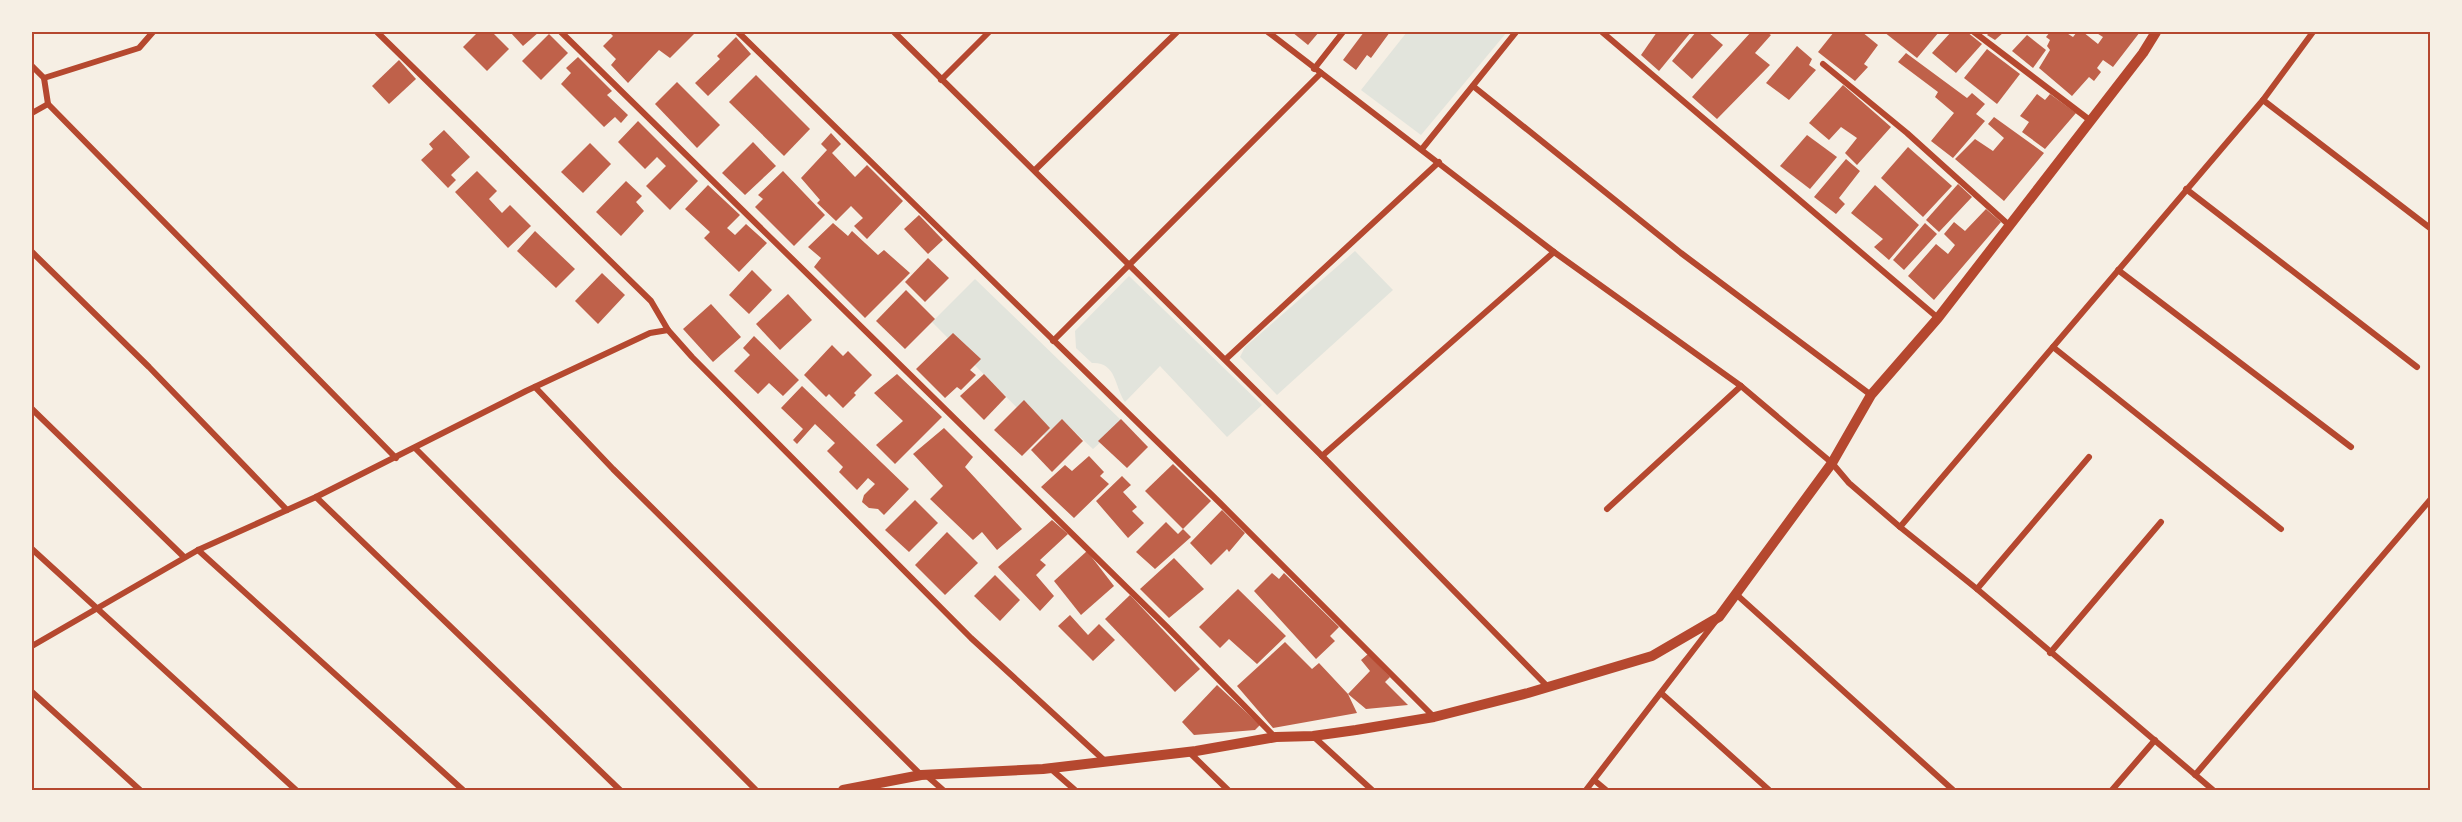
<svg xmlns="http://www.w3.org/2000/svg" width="2462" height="822" font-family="Inter,sans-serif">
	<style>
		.green { fill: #e2e4dc }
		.building { fill: #bf614a }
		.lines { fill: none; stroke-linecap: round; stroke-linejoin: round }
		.minor { stroke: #b5482f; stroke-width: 6 }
		.tertiary { stroke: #b5482f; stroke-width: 10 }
		.neatline { fill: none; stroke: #b5482f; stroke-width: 2 }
	</style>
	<rect width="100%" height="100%" fill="#f6efe4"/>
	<g class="green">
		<path d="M1407,32H1507L1421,135L1361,90Z"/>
		<path d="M1355,251L1393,290L1277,395L1240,357L1245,347Z"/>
		<path d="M1129,276L1262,405L1227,437L1160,366L1125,402C1114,386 1117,362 1092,363L1076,348L1075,331Z"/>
		<path d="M975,279L1123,422L1093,449L1062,420L1045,436L932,322Z"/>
	</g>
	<g class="building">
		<path d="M478,32H492L509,49L487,71L463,47Z"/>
		<path d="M510,32H539L523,46Z"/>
		<path d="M609,32H696L670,58L659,50L628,83L611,65L616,59L603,46L613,36Z"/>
		<path d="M1292,32H1319L1308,45Z"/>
		<path d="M1364,32H1390L1371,58L1367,55L1356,70L1343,60Z"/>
		<path d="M1657,32H1691L1659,71L1641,55Z"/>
		<path d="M1696,32H1708L1723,45L1692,79L1672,61Z"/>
		<path d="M1751,32H1766L1771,35L1755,53L1770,65L1717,119L1692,97Z"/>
		<path d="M1834,32H1862L1878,45L1864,64L1868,67L1855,81L1818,52Z"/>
		<path d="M1884,32H1939L1917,58Z"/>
		<path d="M1951,32H1967L1982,44L1956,73L1932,53Z"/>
		<path d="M1990,32H2004L1995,40L1987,35Z"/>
		<path d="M2050,32H2065L2073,37L2077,32H2083L2098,44L2103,37L2095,32H2140L2113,67L2103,60L2097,68L2101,72L2094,81L2089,77L2072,96L2039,68L2050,50L2047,46L2050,40L2046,37Z"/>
		<path d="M549,34L568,53L541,80L522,61Z"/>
		<path d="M2027,35L2046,50L2033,68L2012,51Z"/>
		<path d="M736,37L751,54L708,96L695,83L720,59L717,56Z"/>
		<path d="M1797,46L1812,59L1809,65L1816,70L1789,100L1766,83Z"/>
		<path d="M1987,49L2020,74L1997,104L1964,78Z"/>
		<path d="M1906,53L1967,98L1972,93L1985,104L1976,114L1985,121L1953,158L1931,141L1954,113L1935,97L1938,92L1898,62Z"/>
		<path d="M578,57L612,91L607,95L628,115L621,123L615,117L604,127L561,84L571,73L566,68Z"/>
		<path d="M399,60L416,79L389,104L372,86Z"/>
		<path d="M756,75L810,129L784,156L729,102Z"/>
		<path d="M677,82L720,125L697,148L655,104Z"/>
		<path d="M1843,85L1891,127L1857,165L1845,153L1857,138L1841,127L1829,140L1809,123Z"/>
		<path d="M2037,94L2045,100L2050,94L2076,113L2045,149L2022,132L2029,122L2020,116Z"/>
		<path d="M1994,117L2044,153L2004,201L1955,159L1975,139L1993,151L2004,138L1988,124Z"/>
		<path d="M638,121L698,181L670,210L646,186L666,166L657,157L645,169L618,142Z"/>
		<path d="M444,130L470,157L451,175L456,180L448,188L421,160L433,149L429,144Z"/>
		<path d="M831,133L841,144L832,153L855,177L867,165L903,201L867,239L854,226L863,218L851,206L836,221L817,203L820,200L801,178L827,150L821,144Z"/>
		<path d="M1807,135L1837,157L1810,189L1780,166Z"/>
		<path d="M753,142L776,166L745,195L722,173Z"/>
		<path d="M590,143L611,164L583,193L561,172Z"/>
		<path d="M1908,147L1952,186L1923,217L1881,178Z"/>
		<path d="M1846,159L1860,171L1839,198L1845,204L1836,214L1814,197Z"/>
		<path d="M477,171L497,191L489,199L502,213L510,205L531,226L508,248L455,192Z"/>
		<path d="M783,171L825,215L794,246L755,207L763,199L758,195Z"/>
		<path d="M626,181L642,196L636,202L644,211L621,236L596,212Z"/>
		<path d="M1958,184L1972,197L1939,232L1926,220Z"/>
		<path d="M708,185L740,215L727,228L735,235L746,224L767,243L739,272L704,238L710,232L685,209Z"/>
		<path d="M1875,185L1919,225L1889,260L1874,247L1883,239L1851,213Z"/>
		<path d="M1986,209L2001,222L1934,300L1908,276L1936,244L1948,254L1955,245L1944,234L1954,222L1965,231Z"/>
		<path d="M919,215L943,240L928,254L904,229Z"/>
		<path d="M833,223L848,236L852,231L878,255L884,250L910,273L865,318L814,267L821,258L808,247Z"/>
		<path d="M1925,223L1937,234L1904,270L1893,260Z"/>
		<path d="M535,231L575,269L556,288L517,251Z"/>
		<path d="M928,258L949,278L925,302L905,282Z"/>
		<path d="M752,270L772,290L749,314L729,295Z"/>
		<path d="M602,273L625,295L598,324L575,301Z"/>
		<path d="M906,290L935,319L905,349L876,321Z"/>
		<path d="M788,294L812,320L780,350L756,324Z"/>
		<path d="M711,304L741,337L713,362L683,329Z"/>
		<path d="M953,333L981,359L970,370L976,375L961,390L957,387L945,398L916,369Z"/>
		<path d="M754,336L799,380L783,396L769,383L758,394L734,371L750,355L743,348Z"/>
		<path d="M832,345L843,356L848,351L872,375L854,393L856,395L843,408L829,394L826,397L804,375Z"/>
		<path d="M897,374L942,417L895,464L876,445L903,421L874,393Z"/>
		<path d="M984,374L1006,397L984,420L960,396Z"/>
		<path d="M802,386L909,489L884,515L878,509L869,508L862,502L864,495L875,484L868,478L857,490L839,472L843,467L827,451L835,443L815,424L797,444L793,440L803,429L781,408Z"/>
		<path d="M1024,400L1050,428L1022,456L994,430Z"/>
		<path d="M1062,419L1083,441L1052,472L1031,450Z"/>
		<path d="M1121,419L1148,447L1127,468L1098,441Z"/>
		<path d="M944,428L973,457L965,467L1022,529L997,550L982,532L973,540L930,499L943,486L913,454Z"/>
		<path d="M1089,456L1104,472L1100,476L1109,484L1074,518L1041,487L1065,465L1072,471Z"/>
		<path d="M1173,464L1211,501L1183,529L1145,491Z"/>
		<path d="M1122,476L1131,485L1123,492L1137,507L1132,511L1144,523L1128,538L1096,501Z"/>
		<path d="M915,500L938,523L909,552L885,530Z"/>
		<path d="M1222,510L1245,533L1229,552L1227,549L1211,565L1190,543Z"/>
		<path d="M1052,520L1068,534L1040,560L1046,565L1036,575L1054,596L1040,611L998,567Z"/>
		<path d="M1166,522L1178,534L1183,529L1191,537L1155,569L1136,552Z"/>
		<path d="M947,532L978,563L945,595L915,565Z"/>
		<path d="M1087,551L1114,586L1081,615L1054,581Z"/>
		<path d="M1174,558L1204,589L1169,618L1140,589Z"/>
		<path d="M1272,573L1279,579L1284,573L1339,627L1330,636L1335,641L1316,659L1254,591Z"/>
		<path d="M995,575L1020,600L1000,621L974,596Z"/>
		<path d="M1238,589L1286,636L1257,664L1229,639L1220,648L1199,627Z"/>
		<path d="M1130,595L1200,669L1175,692L1105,619Z"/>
		<path d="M1070,615L1088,635L1099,624L1115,640L1093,661L1058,626Z"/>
		<path d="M1285,642L1312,669L1319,663L1348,694L1357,713L1273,728L1237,686Z"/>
		<path d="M1368,654L1390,677L1385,682L1408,705L1366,709L1348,694L1370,671L1361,660Z"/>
		<path d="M1217,685L1260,725L1255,730L1194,735L1182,722Z"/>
	</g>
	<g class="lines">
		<g class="minor">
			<path d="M377,32L651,301L668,330L692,357L971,638L1106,762"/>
			<path d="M561,32L1167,627L1275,737"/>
			<path d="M738,32L1218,501L1434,717"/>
			<path d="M894,32L1322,456L1548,687"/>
			<path d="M1268,32L1554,252L1741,386L1832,463L1849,483L1900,527L1977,589L2213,790"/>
			<path d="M1602,32L1938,318"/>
			<path d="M1974,32L2091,121"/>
			<path d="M1823,64L1907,133L2010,226"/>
			<path d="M32,66L44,78L48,104L396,458"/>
			<path d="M1314,69L1343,32"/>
			<path d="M44,78L139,48L153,32"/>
			<path d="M941,80L989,32"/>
			<path d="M1473,86L1681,253L1871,395"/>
			<path d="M2263,100L2430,228"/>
			<path d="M32,113L48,104"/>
			<path d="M1422,149L1516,32"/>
			<path d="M1035,170L1177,32"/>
			<path d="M2186,189L2417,367"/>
			<path d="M32,252L149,367L287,510"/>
			<path d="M2118,270L2351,447"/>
			<path d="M1053,341L1321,73"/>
			<path d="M2053,347L2281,529"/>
			<path d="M1226,359L1439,162"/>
			<path d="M535,387L613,469L921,775"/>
			<path d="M32,409L184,557"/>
			<path d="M415,448L756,790"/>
			<path d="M1322,456L1554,252"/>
			<path d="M316,497L620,790"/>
			<path d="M1607,509L1741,386"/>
			<path d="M1900,527L2263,100L2313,32"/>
			<path d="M32,549L296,790"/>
			<path d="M198,550L463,790"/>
			<path d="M1977,589L2089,457"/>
			<path d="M1737,595L1953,790"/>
			<path d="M32,646L198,550L316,497L526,391L650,333L668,330"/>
			<path d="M2050,653L2161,522"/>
			<path d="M32,692L140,790"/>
			<path d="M1661,693L1769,790"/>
			<path d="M1314,737L1372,790"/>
			<path d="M1189,752L1228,790"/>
			<path d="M1051,769L1075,790"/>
			<path d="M926,775L943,790"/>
			<path d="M2195,775L2430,500"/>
			<path d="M1594,780L1606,790"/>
			<path d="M1586,790L1715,622"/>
			<path d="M2112,790L2155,740"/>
		</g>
		<path class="tertiary" d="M843,790L921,775L1043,769L1196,751L1276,737L1313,736L1356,730L1434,717L1528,693L1652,656L1719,617L1832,463L1871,395L1938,318L2143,53L2156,32"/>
	</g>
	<rect width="2462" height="822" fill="none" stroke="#f6efe4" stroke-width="66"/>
	<rect x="33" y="33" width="2396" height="756" class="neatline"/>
</svg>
